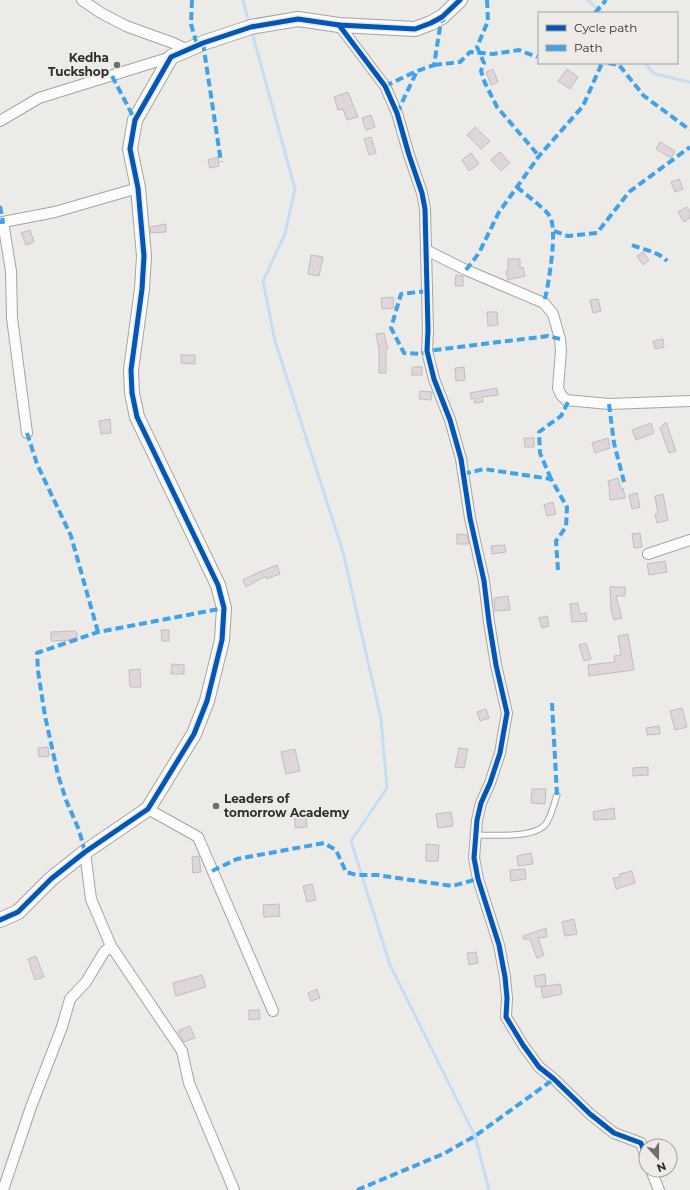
<svg xmlns="http://www.w3.org/2000/svg" width="690" height="1190" font-family="Montserrat,sans-serif">
	<style>
		.lines { fill: none; stroke-linecap: round; stroke-linejoin: round }
		.stream { stroke: #c5def6; stroke-width: 3 }
		.building { fill: #e0d5da; stroke: #c0bebe }
		.lane-casing { stroke: #a6a4a2; stroke-width: 7 }
		.street-casing { stroke: #a6a4a2; stroke-width: 12 }
		.secondary-casing { stroke: #a6a4a2; stroke-width: 16 }
		.lane { stroke: #fcfcfc; stroke-width: 5 }
		.street { stroke: #fcfcfc; stroke-width: 10 }
		.secondary { stroke: #fcfcfc; stroke-width: 14 }
		.quiet { stroke: #3ea3eb; stroke-width: 4; stroke-dasharray: 8 4; stroke-linecap: butt }
		.cycleway-casing { stroke: #eeebe7; stroke-width: 8 }
		.cycleway { stroke: #0057b8; stroke-width: 5 }
		.poi-dot { fill: #72706e; stroke: #eeebe7; stroke-width: 1.5 }
		.labels { text-anchor: middle; stroke-width: 3.5; stroke-linejoin: round; paint-order: stroke }
		.poi-label { font-size: 12px; font-weight: bold; fill: #2f2e2d; stroke: #eeebe7; text-anchor: end }
	</style>
	<rect width="100%" height="100%" fill="#edebe8"/>
	<g class="lines">
		<g class="stream">
			<path d="M243,0L248,20"/>
			<path d="M588,0L602,13"/>
			<path d="M253,36L295,189L285,234L263,281L275,341L343,552L381,719L387,788L351,841L390,965L475,1136L489,1190"/>
			<path d="M644,63L655,74L690,82"/>
		</g>
	</g>
	<g class="building">
		<path d="M493,69L498,82L491,85L486,72Z"/>
		<path d="M567,69L578,77L570,89L558,81Z"/>
		<path d="M348,92L358,117L347,120L343,109L338,110L334,97Z"/>
		<path d="M371,115L375,127L366,130L362,118Z"/>
		<path d="M475,127L490,141L481,149L467,135Z"/>
		<path d="M371,137L376,153L369,155L364,139Z"/>
		<path d="M660,142L675,151L671,158L656,149Z"/>
		<path d="M500,152L510,163L501,171L491,160Z"/>
		<path d="M471,153L479,164L469,171L462,160Z"/>
		<path d="M218,157L219,166L210,168L208,160Z"/>
		<path d="M679,179L683,189L675,192L671,182Z"/>
		<path d="M687,207L690,212V218L684,222L678,212Z"/>
		<path d="M166,224V232L151,233L150,227Z"/>
		<path d="M30,230L34,242L26,245L21,233Z"/>
		<path d="M643,252L649,260L643,265L637,256Z"/>
		<path d="M311,255L323,257L319,276L308,274Z"/>
		<path d="M508,259H520V268L523,267L525,276L508,280L506,271H508Z"/>
		<path d="M456,275L463,276V286H455Z"/>
		<path d="M393,297L394,308L382,309L381,298Z"/>
		<path d="M598,299L601,311L593,313L590,300Z"/>
		<path d="M487,312H497L498,325L488,326Z"/>
		<path d="M384,333L388,349H386V373H379V349L376,334Z"/>
		<path d="M663,339L664,347L655,349L653,341Z"/>
		<path d="M181,355H195V364L181,363Z"/>
		<rect x="412" y="367" width="10" height="8"/>
		<path d="M464,367L465,380L456,381L455,368Z"/>
		<path d="M497,388L498,395L482,397L483,402L475,403L474,398L471,399L470,393Z"/>
		<path d="M420,391L432,392L431,400L419,399Z"/>
		<path d="M110,419L111,433L101,434L99,421Z"/>
		<path d="M666,422L676,451L669,453L660,428Z"/>
		<path d="M651,423L654,433L636,440L632,430Z"/>
		<path d="M524,438H534V447H525Z"/>
		<path d="M608,438L610,448L595,453L592,443Z"/>
		<path d="M618,478L621,489L623,488L625,498L610,500L609,491H610L608,481Z"/>
		<path d="M637,493L640,507L632,509L629,495Z"/>
		<path d="M663,494L668,520L657,523L655,514H658L655,496Z"/>
		<path d="M553,502L556,514L547,516L544,505Z"/>
		<path d="M640,533L642,547L634,548L632,534Z"/>
		<path d="M457,534L467,535L469,544H457Z"/>
		<path d="M505,545L506,552L492,554L491,546Z"/>
		<path d="M665,561L667,572L649,575L647,564Z"/>
		<path d="M277,565L280,574L266,579V576L246,587L243,580L259,572Z"/>
		<path d="M613,586V587H625V596H616L622,618L614,620L611,609L610,587Z"/>
		<path d="M508,596L510,610L495,611L494,598Z"/>
		<path d="M578,603L580,614L586,613L587,621L572,622L570,604Z"/>
		<path d="M547,616L549,626L542,628L539,618Z"/>
		<path d="M161,630H169V641H162Z"/>
		<path d="M73,631H76L78,640L51,641V632Z"/>
		<path d="M628,634L634,670L589,676L588,665L615,662L614,656L621,655L618,636Z"/>
		<path d="M586,643L591,659L584,661L579,645Z"/>
		<path d="M172,664L184,665V674H171Z"/>
		<path d="M140,669L141,687H130L129,670Z"/>
		<path d="M682,708L687,727L675,730L670,711Z"/>
		<path d="M486,709L489,718L480,721L477,712Z"/>
		<path d="M659,726L660,734L647,735L646,728Z"/>
		<path d="M48,747L49,756L39,757L38,748Z"/>
		<path d="M459,748L468,749L464,768L455,767Z"/>
		<path d="M295,749L300,771L286,774L281,752Z"/>
		<path d="M648,767V775L633,776V768Z"/>
		<path d="M532,789H546L545,804L531,803Z"/>
		<path d="M614,808L615,819L594,820L593,812Z"/>
		<path d="M451,812L453,826L438,828L436,814Z"/>
		<path d="M306,817L307,827L295,828V818Z"/>
		<path d="M426,844L439,845L438,861H426Z"/>
		<path d="M531,853L533,864L518,866L517,856Z"/>
		<path d="M199,856L201,872L193,873L192,857Z"/>
		<path d="M525,869L526,879L511,881L510,870Z"/>
		<path d="M632,871L635,883L616,889L613,878L620,877L619,874Z"/>
		<path d="M312,884L316,900L307,902L303,886Z"/>
		<path d="M279,904L280,916L264,917L263,905Z"/>
		<path d="M574,919L577,934L565,936L562,922Z"/>
		<path d="M546,928L547,937L538,938L544,955L537,958L530,939H524L523,936Z"/>
		<path d="M476,952L478,963L469,965L467,953Z"/>
		<path d="M36,956L44,977L35,980L28,959Z"/>
		<path d="M545,974L546,986L536,987L534,976Z"/>
		<path d="M202,975L206,987L176,996L173,983Z"/>
		<path d="M560,984L562,994L543,998L541,987Z"/>
		<path d="M317,989L320,998L311,1001L308,993Z"/>
		<path d="M249,1010H259L260,1019L249,1020Z"/>
		<path d="M190,1026L195,1038L184,1042L178,1031Z"/>
	</g>
	<g class="lines">
		<defs>
			<path id="lane" d="M476,835C493,835 538,839 547,822C552,814 554,803 557,795"/>
			<g id="street">
				<path d="M82,0L101,13L126,26L173,43L188,50"/>
				<path d="M339,25L385,86L397,113L409,155L422,193L425,209L428,330L427,351L434,379L450,420L461,459L470,518L484,581L489,622L496,665L507,713L500,753L490,783L481,803L477,820L474,858L478,879L499,945L505,977L507,998L506,1017L523,1045L539,1067L554,1079L590,1114L614,1133L641,1143L646,1157"/>
				<path d="M0,121L39,98L171,57"/>
				<path d="M426,250L466,270L544,303L553,314L560,339L561,351L558,388L561,395L566,400L609,404L690,401"/>
				<path d="M27,433L12,318L11,271L3,222L55,212L138,188"/>
				<path d="M648,554L690,540"/>
				<path d="M148,809L198,837L273,1011"/>
				<path d="M85,852L91,899L111,946L182,1051L189,1083L234,1190"/>
				<path d="M651,1170L659,1190"/>
				<path d="M3,1190L31,1107L62,1027L70,999L86,982L104,952L111,946"/>
			</g>
			<path id="secondary" d="M0,920L18,912L51,879L85,852L148,809L194,734L207,701L222,640L224,608L218,585L137,417L132,393L131,370L142,289L144,256L138,188L130,149L135,120L171,57L203,43L251,27L298,19L339,25L415,29L431,23L442,17L460,0"/>
		</defs>
		<use href="#lane" class="lane-casing"/>
		<use href="#street" class="street-casing"/>
		<use href="#secondary" class="secondary-casing"/>
		<use href="#lane" class="lane"/>
		<use href="#street" class="street"/>
		<use href="#secondary" class="secondary"/>
		<g class="quiet">
			<path d="M192,0L191,24L197,45"/>
			<path d="M487,0L488,21L477,47L484,63L481,71L485,83L497,107L539,156"/>
			<path d="M595,13L606,0"/>
			<path d="M203,43L221,162"/>
			<path d="M608,63L619,65L644,96L690,130"/>
			<path d="M434,65L460,62L470,52L493,54L519,50L537,57"/>
			<path d="M112,76L135,120"/>
			<path d="M385,86L417,71L434,65L441,21L445,19"/>
			<path d="M397,113L417,71"/>
			<path d="M517,187C526,195 542,206 549,215C559,227 548,287 544,303"/>
			<path d="M0,206L3,222H0"/>
			<path d="M554,231L568,236L597,233L629,192L690,147"/>
			<path d="M632,245C643,250 658,251 667,261"/>
			<path d="M466,270L479,253L499,212L517,187L539,156L583,106L602,63"/>
			<path d="M427,291L401,294L391,328L404,353L421,354L427,351L548,336L560,339"/>
			<path d="M609,404L614,443L624,482"/>
			<path d="M27,433L37,464L71,536L98,632"/>
			<path d="M463,474L484,469L551,479L567,507L566,527L556,541L558,570"/>
			<path d="M551,479L540,453L539,432L561,416L569,400"/>
			<path d="M552,703L557,795"/>
			<path d="M85,852L79,830L66,800L58,775L45,716L38,671L37,653L98,632L224,608"/>
			<path d="M212,871L237,859L324,843L336,850L346,872L357,875H377L452,886L478,879"/>
			<path d="M357,1190L443,1154L475,1136L554,1079"/>
		</g>
		<defs>
			<g id="cycleway">
				<path d="M339,25L385,86L397,113L409,155L422,193L425,209L428,330L427,351L434,379L450,420L461,459L470,518L484,581L489,622L496,665L507,713L500,753L490,783L481,803L477,820L474,858L478,879L499,945L505,977L507,998L506,1017L523,1045L539,1067L554,1079L590,1114L614,1133L641,1143L646,1157"/>
				<path d="M0,920L18,912L51,879L85,852L148,809L194,734L207,701L222,640L224,608L218,585L137,417L132,393L131,370L142,289L144,256L138,188L130,149L135,120L171,57L203,43L251,27L298,19L339,25L415,29L431,23L442,17L460,0"/>
			</g>
		</defs>
		<use href="#cycleway" class="cycleway-casing"/>
		<use href="#cycleway" class="cycleway"/>
	</g>
	<g class="poi-dot">
		<circle cx="117" cy="65" r="4"/>
		<circle cx="216" cy="806" r="4"/>
	</g>
	<g class="labels">
		<g class="poi-label">
			<text x="109" y="62">Kedha<tspan x="109" dy="14">Tuckshop</tspan></text>
			<text x="224" y="803" text-anchor="start">Leaders of<tspan x="224" dy="14">tomorrow Academy</tspan></text>
		</g>
	</g>
	<rect x="538" y="12" width="140" height="52" fill="#eeebe7" stroke="#a29f9d"/>
	<rect x="546" y="25" width="20" height="6" fill="#0057b8" stroke="#a29f9d"/>
	<text x="574" y="32" font-size="12" fill="#2f2e2d">Cycle path</text>
	<rect x="546" y="45" width="20" height="6" fill="#3ea3eb" stroke="#a29f9d"/>
	<text x="574" y="52" font-size="12" fill="#2f2e2d">Path</text>
	<g transform="translate(658 1158) rotate(159)"><circle r="19" fill="#eeebe7" stroke="#a29f9d"/>
	<path d="M0-3L7 15L0 10L-7 15Z" fill="#72706e"/>
	<text y="-6" font-size="11" font-weight="bold" text-anchor="middle" fill="#2f2e2d">N</text>
	</g>
</svg>
